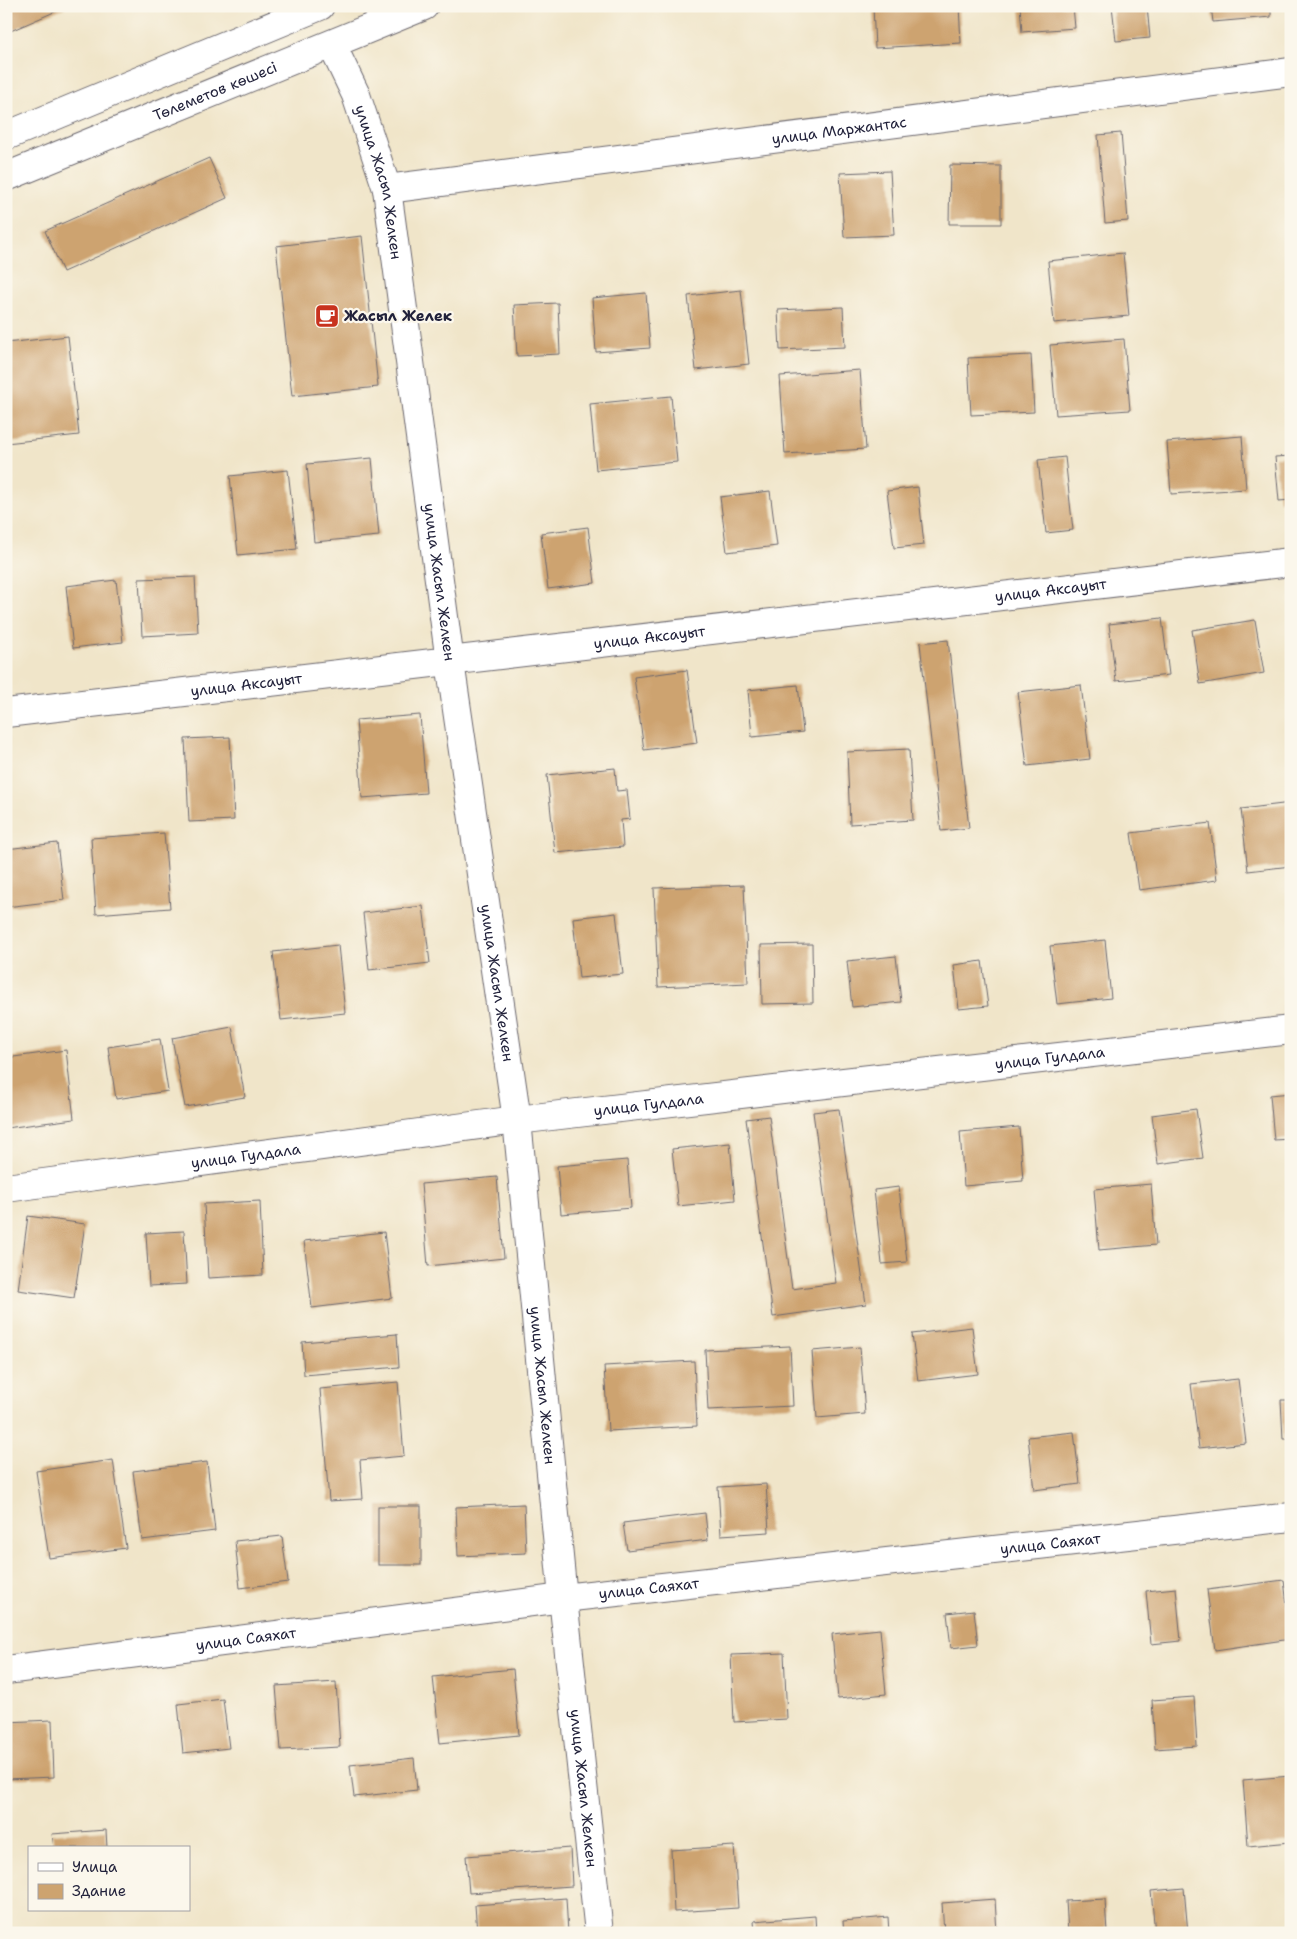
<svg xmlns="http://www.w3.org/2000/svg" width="1297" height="1939" font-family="'Shantell Sans',sans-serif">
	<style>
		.building { fill: #cda36f }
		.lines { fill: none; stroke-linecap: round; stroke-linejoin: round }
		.minor-casing { stroke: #6a666d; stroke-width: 30 }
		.major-casing { stroke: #6a666d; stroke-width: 30 }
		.minor { stroke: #fff; stroke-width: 28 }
		.major { stroke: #fff; stroke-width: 28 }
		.labels { text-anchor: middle; stroke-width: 4.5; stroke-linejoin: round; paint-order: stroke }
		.street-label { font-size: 15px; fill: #22223b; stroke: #fbf7ec }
		.poi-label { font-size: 15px; font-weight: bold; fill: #22223b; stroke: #fbf7ec; text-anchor: start }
	</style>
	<rect width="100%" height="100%" fill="#fbf7ec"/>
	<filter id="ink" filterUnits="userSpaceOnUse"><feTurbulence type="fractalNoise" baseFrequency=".02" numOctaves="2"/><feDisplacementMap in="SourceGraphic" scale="10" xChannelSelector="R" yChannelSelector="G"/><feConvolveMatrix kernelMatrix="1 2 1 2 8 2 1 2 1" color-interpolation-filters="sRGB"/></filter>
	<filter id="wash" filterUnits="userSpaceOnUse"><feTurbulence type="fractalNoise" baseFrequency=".0096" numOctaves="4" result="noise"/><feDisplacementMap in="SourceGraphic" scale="20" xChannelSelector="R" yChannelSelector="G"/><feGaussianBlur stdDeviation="1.12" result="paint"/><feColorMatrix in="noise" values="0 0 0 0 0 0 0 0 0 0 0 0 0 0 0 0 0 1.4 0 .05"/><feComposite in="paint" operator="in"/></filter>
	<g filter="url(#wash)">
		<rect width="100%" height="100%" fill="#f0e5c9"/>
		<g id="blocks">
			<g class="building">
				<path d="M6,6H68L6,33Z"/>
				<path d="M873,6H959L961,43L875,48Z"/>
				<path d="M1020,6H1073L1075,28L1022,32Z"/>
				<path d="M1112,6H1147L1150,38L1116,41Z"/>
				<path d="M1211,6H1271V17L1213,22Z"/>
				<path d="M1121,133L1128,221L1105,223L1098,135Z"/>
				<path d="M209,158L227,198L63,272L45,231Z"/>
				<path d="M950,165L1001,166V224H949Z"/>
				<path d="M890,171L894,235L844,237L840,173Z"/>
				<path d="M362,236L378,387L292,396L276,246Z"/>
				<path d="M1123,253L1129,316L1054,323L1048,261Z"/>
				<path d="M741,290L749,364L696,370L688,296Z"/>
				<path d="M646,293L650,348L596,352L592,298Z"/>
				<path d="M558,303L560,354L517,356L514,305Z"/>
				<path d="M843,307L845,347L780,350L778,310Z"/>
				<path d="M68,336L79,435L6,443V343Z"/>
				<path d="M1124,339L1130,410L1056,415L1050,345Z"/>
				<path d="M1031,355L1034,412L971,415L968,358Z"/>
				<path d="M860,370L866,449L785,454L780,376Z"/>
				<path d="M671,396L677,462L596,470L590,404Z"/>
				<path d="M1242,436L1246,489L1171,494L1167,442Z"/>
				<path d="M1291,456V500L1279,501L1275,457Z"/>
				<path d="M1065,457L1073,530L1046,533L1038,460Z"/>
				<path d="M372,458L379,536L314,542L307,464Z"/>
				<path d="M288,470L297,549L238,555L230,476Z"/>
				<path d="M918,487L924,545L894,548L887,491Z"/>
				<path d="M770,491L777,546L727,552L720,497Z"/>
				<path d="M588,527L595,583L548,589L541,533Z"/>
				<path d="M195,577L198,633L142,636L139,579Z"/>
				<path d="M116,580L123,642L73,648L66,586Z"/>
				<path d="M1162,618L1169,675L1116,681L1109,624Z"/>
				<path d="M1255,620L1264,673L1200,684L1192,630Z"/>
				<path d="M948,640L969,828L941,831L920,643Z"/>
				<path d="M687,670L697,743L644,750L634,677Z"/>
				<path d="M798,685L803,732L752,737L748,690Z"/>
				<path d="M1081,685L1090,759L1027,766L1018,692Z"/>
				<path d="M420,715L426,793L362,798L356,720Z"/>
				<path d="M230,737L234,820L189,822L185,739Z"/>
				<path d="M909,749L913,820L850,824L847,752Z"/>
				<path d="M615,768L617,791L627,790L630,819L621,820L623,847L555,853L547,775Z"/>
				<path d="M1291,803V866L1248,871L1241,809Z"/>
				<path d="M1210,823L1217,880L1139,890L1131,833Z"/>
				<path d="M164,833L170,908L96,914L91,838Z"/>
				<path d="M57,843L64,900L6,907V849Z"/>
				<path d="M744,885L748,983L658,987L654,888Z"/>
				<path d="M423,906L430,963L369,970L363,913Z"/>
				<path d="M616,913L623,974L579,978L573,918Z"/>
				<path d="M1105,940L1111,998L1057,1004L1050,946Z"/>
				<path d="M812,944L813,1003L762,1004L761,945Z"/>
				<path d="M338,945L345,1013L281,1020L273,952Z"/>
				<path d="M896,956L901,1002L852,1007L847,961Z"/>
				<path d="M982,961L988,1006L959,1009L954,965Z"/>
				<path d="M232,1027L245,1097L185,1107L172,1038Z"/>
				<path d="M160,1039L168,1091L116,1099L108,1047Z"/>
				<path d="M66,1050L74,1119L6,1128V1058Z"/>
				<path d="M1291,1093V1139L1274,1140L1270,1095Z"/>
				<path d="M839,1109L866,1304L773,1317L746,1119L769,1116L792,1289L836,1283L813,1112Z"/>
				<path d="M1196,1109L1203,1158L1158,1164L1152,1115Z"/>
				<path d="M1019,1127L1023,1181L964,1186L960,1132Z"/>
				<path d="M730,1143L735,1200L678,1206L672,1149Z"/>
				<path d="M627,1160L631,1208L561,1214L557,1166Z"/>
				<path d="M497,1177L504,1258L428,1266L421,1184Z"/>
				<path d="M1151,1184L1156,1245L1099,1250L1094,1189Z"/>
				<path d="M899,1187L907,1262L882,1264L874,1190Z"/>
				<path d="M260,1201L263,1275L208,1278L204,1204Z"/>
				<path d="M28,1216L85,1224L74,1298L18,1290Z"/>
				<path d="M184,1231L187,1284L149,1286L146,1233Z"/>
				<path d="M384,1232L392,1298L312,1308L304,1241Z"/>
				<path d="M972,1327L978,1374L918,1381L912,1334Z"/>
				<path d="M397,1334L399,1367L304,1375L302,1342Z"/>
				<path d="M790,1346L793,1406L708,1410L705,1350Z"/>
				<path d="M860,1347L865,1414L817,1418L812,1351Z"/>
				<path d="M694,1361L697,1426L608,1431L604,1366Z"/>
				<path d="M1238,1379L1246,1443L1199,1448L1191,1384Z"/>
				<path d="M398,1382L404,1456L360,1460L363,1499L329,1501L320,1389Z"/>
				<path d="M1281,1400H1291V1439H1283Z"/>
				<path d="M1074,1432L1080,1484L1034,1490L1028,1437Z"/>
				<path d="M113,1460L126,1548L49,1558L36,1471Z"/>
				<path d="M207,1462L215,1531L142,1540L133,1471Z"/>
				<path d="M766,1484L769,1532L721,1535L718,1487Z"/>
				<path d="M524,1504L526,1553L458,1556L456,1507Z"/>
				<rect x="378" y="1506" width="43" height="59"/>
				<path d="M705,1513L708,1540L627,1550L623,1523Z"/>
				<path d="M282,1536L288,1582L240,1588L235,1541Z"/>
				<path d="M1284,1580L1291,1639L1215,1650L1207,1590Z"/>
				<path d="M1176,1588L1181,1641L1151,1644L1146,1591Z"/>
				<path d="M974,1610L978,1645L951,1648L947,1613Z"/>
				<path d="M880,1629L886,1694L838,1699L832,1634Z"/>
				<path d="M784,1653L787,1719L734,1722L731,1655Z"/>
				<path d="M513,1669L519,1735L440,1743L433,1677Z"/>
				<path d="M336,1682L340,1747L281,1750L276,1686Z"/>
				<path d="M1194,1697L1197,1746L1155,1749L1152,1700Z"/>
				<path d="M223,1699L229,1748L183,1753L178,1704Z"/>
				<path d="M52,1720L54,1777L6,1779V1722Z"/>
				<path d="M414,1758L417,1790L354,1797L350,1765Z"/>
				<path d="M1291,1776V1842L1248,1846L1243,1780Z"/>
				<path d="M106,1830L107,1848H54L52,1834Z"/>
				<path d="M734,1846L738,1908L674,1912L671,1850Z"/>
				<path d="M570,1848L572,1886L469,1893L466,1856Z"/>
				<path d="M1184,1888L1188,1933H1155L1151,1891Z"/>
				<path d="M566,1898L568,1933H477L475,1905Z"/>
				<path d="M995,1899L997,1933H944L942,1903Z"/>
				<path d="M1105,1899L1107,1933H1068L1066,1901Z"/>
				<path d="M815,1916L816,1933H755L754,1921Z"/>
				<path d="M888,1917L889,1933H844L843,1921Z"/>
			</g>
		</g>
	</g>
	<g filter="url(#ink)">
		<use href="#blocks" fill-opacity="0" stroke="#6a666d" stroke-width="1"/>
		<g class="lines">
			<defs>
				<g id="minor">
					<path id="s1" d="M332,45L356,95L387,189L450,662L517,1120L563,1598L599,1933"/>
					<path id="s2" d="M387,189L1291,72"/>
					<path id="s3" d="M6,713L1291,562"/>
					<path id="s4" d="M6,1188L517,1120L1291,1030"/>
					<path id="s5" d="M6,1670L563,1598L1291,1517"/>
				</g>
				<g id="major">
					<path d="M6,136L320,6"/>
					<path id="s6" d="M6,177L424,6"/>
				</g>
			</defs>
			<use href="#minor" class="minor-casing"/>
			<use href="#major" class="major-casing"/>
			<use href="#minor" class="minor"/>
			<use href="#major" class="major"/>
		</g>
	</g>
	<defs>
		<symbol id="cafe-square" viewBox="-11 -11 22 22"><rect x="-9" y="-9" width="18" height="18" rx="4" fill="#c8321e" stroke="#fbf7ec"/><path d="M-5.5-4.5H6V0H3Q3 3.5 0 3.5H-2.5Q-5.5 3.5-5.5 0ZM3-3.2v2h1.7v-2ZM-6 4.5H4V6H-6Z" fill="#fff"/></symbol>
	</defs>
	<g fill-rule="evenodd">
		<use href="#cafe-square" x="313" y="302" width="28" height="28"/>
	</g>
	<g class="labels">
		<g class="street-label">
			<text dy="5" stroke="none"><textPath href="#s6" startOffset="226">Төлеметов көшесі</textPath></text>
			<text dy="5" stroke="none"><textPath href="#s2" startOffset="456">улица Маржантас</textPath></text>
			<text dy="5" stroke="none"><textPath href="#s1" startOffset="146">улица Жасыл Желкен</textPath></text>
			<text dy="5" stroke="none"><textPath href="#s1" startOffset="551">улица Жасыл Желкен</textPath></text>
			<text dy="5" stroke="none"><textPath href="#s3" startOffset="1052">улица Аксауыт</textPath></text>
			<text dy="5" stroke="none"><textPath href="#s3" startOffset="648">улица Аксауыт</textPath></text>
			<text dy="5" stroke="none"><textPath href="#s3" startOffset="242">улица Аксауыт</textPath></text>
			<text dy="5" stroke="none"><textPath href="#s1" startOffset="956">улица Жасыл Желкен</textPath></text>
			<text dy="5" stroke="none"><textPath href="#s4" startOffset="1052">улица Гулдала</textPath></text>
			<text dy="5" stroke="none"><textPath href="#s4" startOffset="648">улица Гулдала</textPath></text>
			<text dy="5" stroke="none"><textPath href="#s4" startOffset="242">улица Гулдала</textPath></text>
			<text dy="5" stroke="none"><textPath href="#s1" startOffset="1361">улица Жасыл Желкен</textPath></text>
			<text dy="5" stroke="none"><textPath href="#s5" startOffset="1052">улица Саяхат</textPath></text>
			<text dy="5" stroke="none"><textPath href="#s5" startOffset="648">улица Саяхат</textPath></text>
			<text dy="5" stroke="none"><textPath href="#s5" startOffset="242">улица Саяхат</textPath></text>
			<text dy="5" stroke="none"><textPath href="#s1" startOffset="1766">улица Жасыл Желкен</textPath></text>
		</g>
		<g class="poi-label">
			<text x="344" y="321">Жасыл Желек</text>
		</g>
	</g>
	<rect width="1297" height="1939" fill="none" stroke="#fbf7ec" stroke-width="25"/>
	<rect x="28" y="1846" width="162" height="65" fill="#fbf7ec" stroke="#a4a2a5"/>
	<rect x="38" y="1863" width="25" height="8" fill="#ffffff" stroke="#a4a2a5"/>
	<text x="72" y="1872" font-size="15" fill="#22223b">Улица</text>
	<rect x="38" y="1884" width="25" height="15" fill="#cda36f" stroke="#a4a2a5"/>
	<text x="72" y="1896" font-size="15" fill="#22223b">Здание</text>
</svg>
